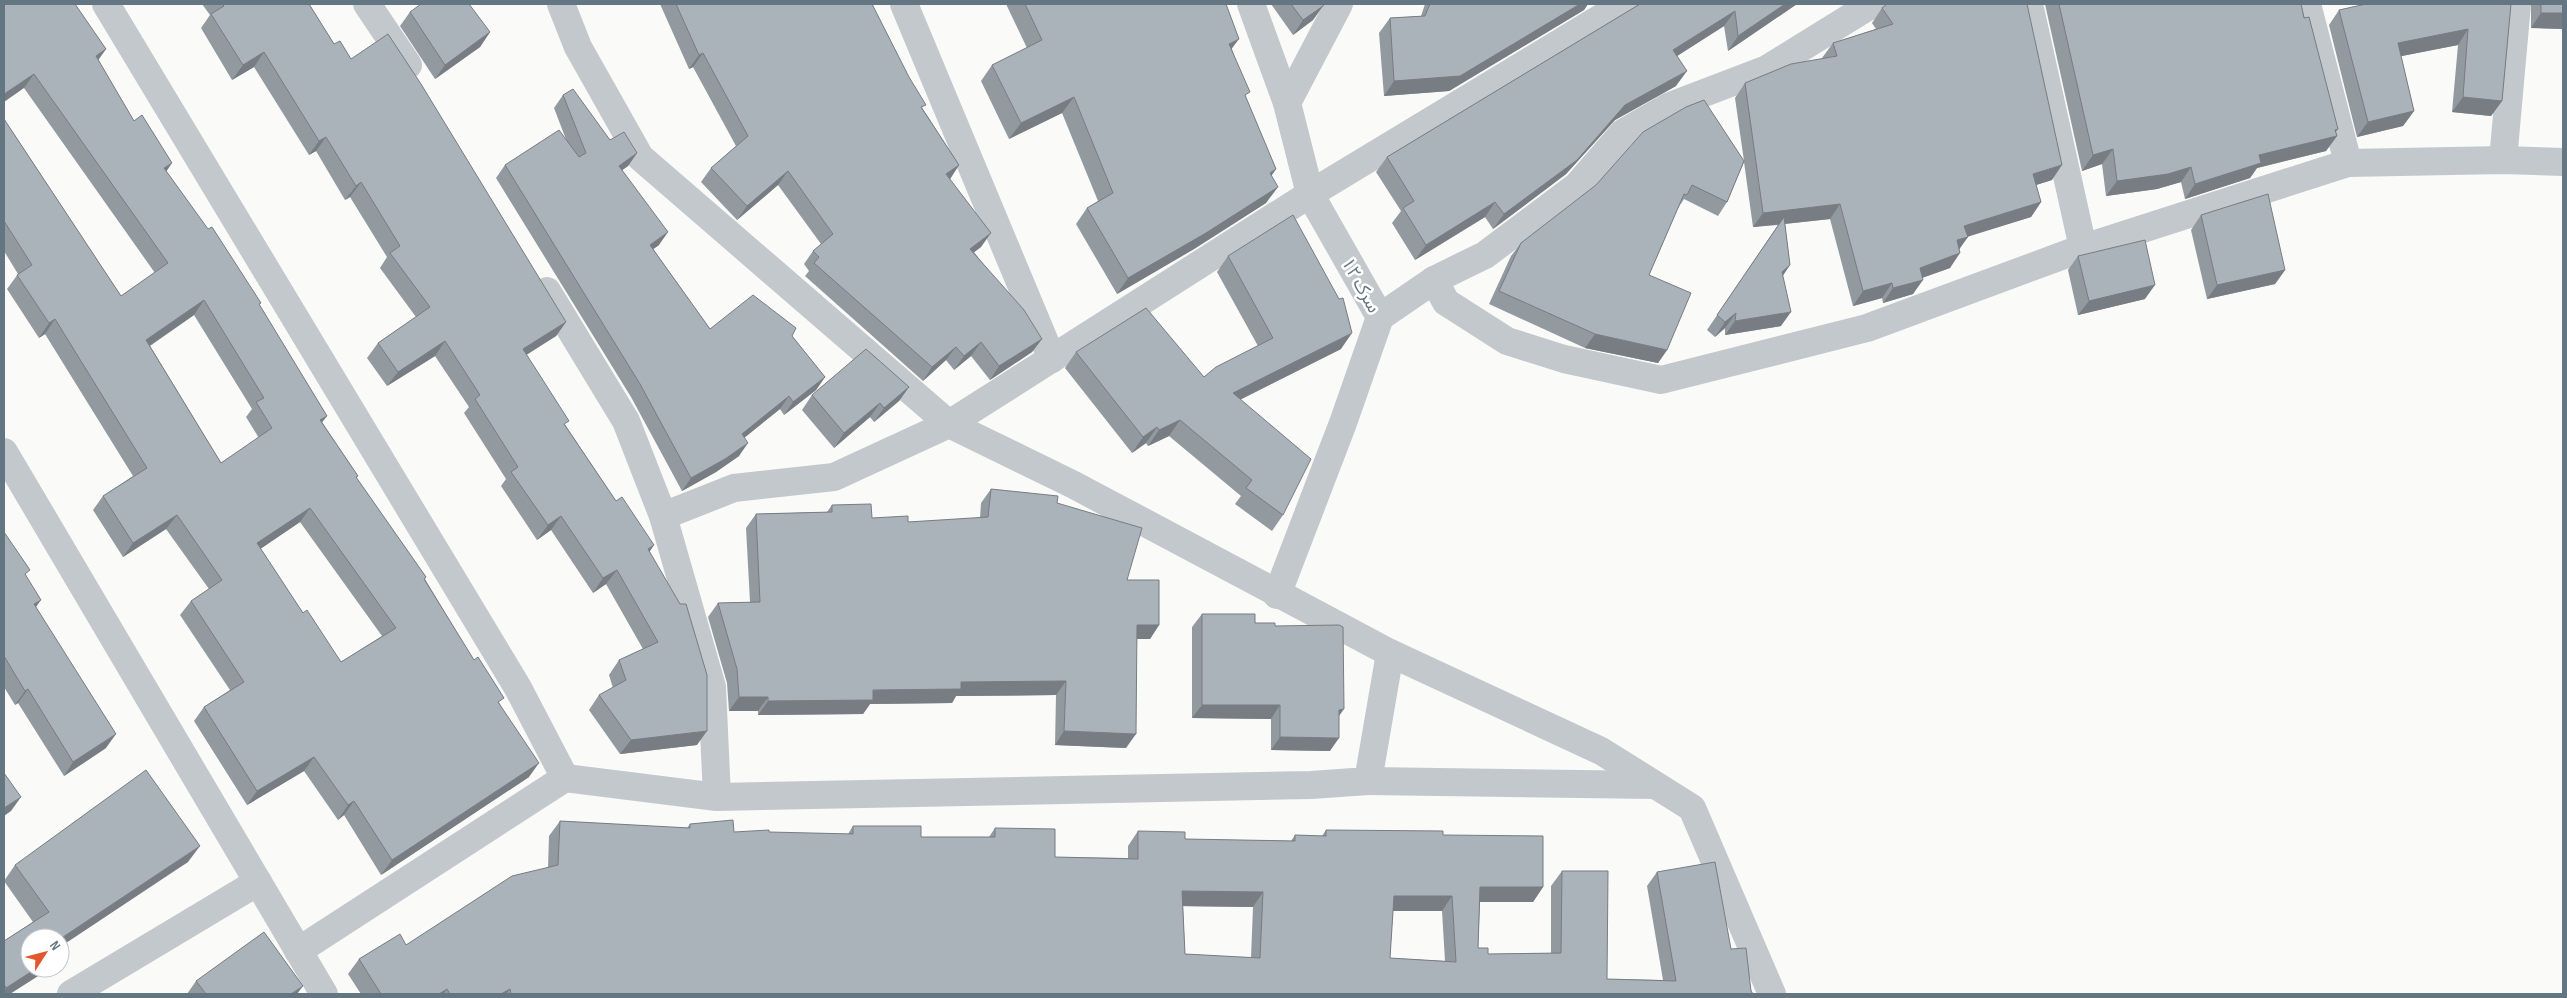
<svg xmlns="http://www.w3.org/2000/svg" width="2567" height="998" font-family="'Sofia Sans Condensed','Noto Sans Arabic',sans-serif">
	<style>
		.lines { fill: none; stroke-linecap: round; stroke-linejoin: round }
		.minor { stroke: #c3c8cc; stroke-width: 28 }
		.wall { fill: #929a9f; fill-rule: evenodd }
		.shaded-wall { fill: #777d82 }
		.building { fill: #aab3b9; stroke: #777d82; fill-rule: evenodd }
		.labels { text-anchor: middle; stroke-width: 5; stroke-linejoin: round; paint-order: stroke }
		.street-label { font-size: 18px; fill: #657683; stroke: #fff }
	</style>
	<rect width="100%" height="100%" fill="#fafaf8"/>
	<g class="lines">
		<g class="minor">
			<path d="M106,4L518,688L565,778"/>
			<path d="M367,4L408,65"/>
			<path d="M561,4L578,47L640,157L949,424L1074,485L1390,653L1601,751L1692,808L1772,994"/>
			<path d="M904,4L1052,359"/>
			<path d="M1251,4L1287,103L1310,194L1380,317L1343,423L1277,595"/>
			<path d="M1287,103L1339,4"/>
			<path d="M2503,160L2517,4"/>
			<path d="M2348,163L2503,160L2563,162"/>
			<path d="M2083,248L2348,163L2307,4"/>
			<path d="M1434,280L1446,302L1507,341L1564,359L1661,380L1867,328L2083,248L2029,4"/>
			<path d="M547,291L626,421L663,516L712,687L717,797"/>
			<path d="M1380,317L1434,280L1485,255L1577,186L1623,133L1670,106L1767,69L1872,4"/>
			<path d="M4,452L324,994"/>
			<path d="M663,516L734,488L834,477L949,424L1310,194L1624,4"/>
			<path d="M1368,781L1654,785"/>
			<path d="M298,951L565,778L717,797L1311,785L1368,781L1390,653"/>
			<path d="M71,994L258,882"/>
		</g>
	</g>
	<g class="wall">
		<path d="M4,4L106,49L98,60L134,121L166,171L259,305L327,416L322,422L358,476L356,478L426,577L425,579L500,704L529,777L381,875L344,815L338,820L304,771L247,805L194,721L204,707L230,690L180,615L191,601L209,589L166,529L123,557L93,510L103,496L133,476L45,334L39,338L7,289L18,274L4,251V119L121,296L155,273L24,88ZM194,315L252,409L246,417L259,438L221,463L150,346ZM300,522L382,636L341,662L303,613L260,549Z"/>
		<path d="M202,4H309L334,44L351,59L566,322L556,336L526,355L566,426L616,501L654,545L649,552L697,745L620,754L589,710L599,695L613,688L609,675L619,660L643,649L606,584L593,593L551,530L537,540L501,486L506,479L464,413L469,407L435,356L387,386L367,358L378,343L416,317L380,268L387,257L350,197L345,200L316,151L309,155L254,67L232,80L201,28L210,15Z"/>
		<path d="M660,4H872L923,109L959,165L950,179L981,247L974,252L1042,339L1032,352L990,380L971,356L954,370L946,360L923,381L805,276L809,271L804,264L813,251L821,244L778,185L737,220L701,182L711,168L736,146L693,67L689,69Z"/>
		<path d="M1006,4H1226L1232,49L1246,98L1276,169L1271,176L1266,203L1194,249L1117,294L1076,224L1087,208L1098,201L1062,113L1009,139L981,81L992,65L1027,48Z"/>
		<path d="M1271,4H1324L1313,20L1293,35Z"/>
		<path d="M1425,4H1588L1584,10L1449,91L1384,96L1379,33L1390,18L1421,16Z"/>
		<path d="M1640,4H1797L1728,51L1724,26L1677,56L1676,86L1615,120L1566,174L1493,229L1485,217L1415,260L1392,223L1401,211L1376,172L1387,157Z"/>
		<path d="M2045,4H2301L2337,136L2326,151L2257,168L2250,178L2185,199L2181,182L2157,189L2106,196L2102,164L2082,171Z"/>
		<path d="M2511,4L2502,101L2491,116L2452,112L2458,45L2401,56L2414,111L2403,126L2357,137L2329,25L2339,10Z"/>
		<path d="M2531,4H2563V29L2531,28Z"/>
		<path d="M1882,8L2052,180L2036,185L2041,202L2031,217L1968,236L1959,249L1950,268L1922,278L1913,294L1883,303L1882,298L1853,306L1830,219L1785,224L1790,265L1783,275L1781,326L1725,335V328L1715,337L1707,330L1778,225L1753,227L1744,162L1727,202L1718,216L1684,199L1678,208L1649,275L1667,350L1658,363L1585,348L1489,304L1511,256L1521,243L1744,161L1735,98L1745,83L1823,59L1822,58L1833,43L1876,29L1872,23Z"/>
		<path d="M410,12L490,32L480,47L435,79L400,26Z"/>
		<path d="M563,95L610,140L637,153L628,166L622,170L659,245L653,249L710,329L792,336L825,377L816,390L784,415L780,409L744,437L739,456L716,472L682,491L631,397L496,178L505,165L567,142L554,108Z"/>
		<path d="M2201,215L2285,270L2275,284L2207,299L2191,230Z"/>
		<path d="M1228,256L1341,349L1240,400L1283,515L1272,531L1235,504L1241,496L1169,436L1148,446L1146,443L1132,453L1065,368L1076,352L1204,377L1258,346L1217,272Z"/>
		<path d="M2078,256L2145,299L2078,315L2068,270Z"/>
		<path d="M909,387L899,401L874,422L870,417L834,448L802,410L812,395Z"/>
		<path d="M991,489L1057,503L1127,580L1159,625L1150,639H1137L1126,748L1055,745L1056,695L956,696L952,703L870,704L863,714L758,715V711H729L727,683L708,617L718,603L750,602L746,528L756,514L827,512L832,505L872,518L908,522L980,518L981,503Z"/>
		<path d="M4,532L26,576L36,607L106,748L64,776L18,703L15,705L4,687Z"/>
		<path d="M1202,614L1275,626L1330,751L1271,750V719L1192,718V627Z"/>
		<path d="M560,821L687,828L690,824L734,832L848,834L853,826L921,837H989L995,828L1055,857L1128,858V846L1138,831L1185,839L1291,841L1295,835L1322,836L1326,830L1443,835L1543,887L1533,902H1480L1478,948L1488,954L1551,953V886L1562,871L1607,979L1663,980L1647,886L1657,872L1731,949L1753,994H361L348,974L359,959L406,945L548,868L549,836ZM1183,906L1253,907L1251,958L1185,954ZM1393,911H1442L1445,961L1390,958Z"/>
		<path d="M188,862L60,938L46,971L4,994V941L33,922L4,881L15,865Z"/>
		<path d="M196,981L297,994H187Z"/>
	</g>
	<g class="shaded-wall">
		<path d="M1580,4H1588L1584,10L1449,91L1384,96L1394,81Z"/>
		<path d="M1785,4H1797L1728,51L1738,36Z"/>
		<path d="M1323,6L1313,20L1293,35L1303,20Z"/>
		<path d="M1735,11L1724,26L1663,65L1673,50Z"/>
		<path d="M2541,13H2563V29L2531,28Z"/>
		<path d="M2468,29L2458,45L2387,59L2398,43Z"/>
		<path d="M490,32L480,47L435,79L445,65Z"/>
		<path d="M1239,39L1227,55L1229,44Z"/>
		<path d="M106,49L96,63V56Z"/>
		<path d="M264,52L254,67L232,80L243,65Z"/>
		<path d="M703,53L693,67L689,69L699,55Z"/>
		<path d="M1687,71L1676,86L1615,120L1566,174L1493,229L1504,214L1625,105Z"/>
		<path d="M34,74L24,88L4,102V94Z"/>
		<path d="M1074,97L1062,113L1009,139L1021,123Z"/>
		<path d="M2463,97L2502,101L2491,116L2452,112Z"/>
		<path d="M2414,111L2403,126L2357,137L2368,122Z"/>
		<path d="M2338,129L2332,137L2337,136L2326,151L2257,168L2250,178L2185,199L2195,184L2259,155Z"/>
		<path d="M326,137L316,151L309,155L319,141Z"/>
		<path d="M2113,149L2102,164L2082,171L2093,155Z"/>
		<path d="M637,153L628,166L610,179L619,166Z"/>
		<path d="M172,163L162,178L164,168Z"/>
		<path d="M959,165L950,179L946,174Z"/>
		<path d="M2062,165L2052,180L2023,189L2033,174Z"/>
		<path d="M2191,167L2181,182L2157,189L2106,196L2117,181Z"/>
		<path d="M1276,169L1265,185L1270,173Z"/>
		<path d="M788,171L778,185L737,220L747,206Z"/>
		<path d="M361,182L350,197L345,200L356,186Z"/>
		<path d="M1278,187L1266,203L1194,249L1117,294L1128,278Z"/>
		<path d="M1495,202L1485,217L1415,260L1426,245Z"/>
		<path d="M2041,202L2031,217L1954,241L1964,226Z"/>
		<path d="M1840,204L1830,219L1753,227L1763,213Z"/>
		<path d="M668,232L659,245L641,258L650,245Z"/>
		<path d="M991,233L981,247L961,262L970,249Z"/>
		<path d="M1968,237L1958,251L1957,240Z"/>
		<path d="M1960,253L1950,268L1910,282L1920,268Z"/>
		<path d="M1790,265L1780,280L1782,272Z"/>
		<path d="M2285,270L2275,284L2207,299L2217,285Z"/>
		<path d="M1923,280L1913,294L1883,303L1893,288Z"/>
		<path d="M1892,283L1882,298L1853,306L1863,291Z"/>
		<path d="M2155,285L2145,299L2078,315L2089,301Z"/>
		<path d="M204,300L194,315L136,355L146,340Z"/>
		<path d="M1791,312L1781,326L1725,335L1735,321Z"/>
		<path d="M1736,313L1725,328L1715,337L1725,322Z"/>
		<path d="M55,319L45,334L39,338L49,323Z"/>
		<path d="M566,322L556,336L512,364L523,349Z"/>
		<path d="M1352,333L1341,349L1221,409L1233,393Z"/>
		<path d="M1595,334L1667,350L1658,363L1585,348Z"/>
		<path d="M1042,339L1032,352L990,380L999,366Z"/>
		<path d="M445,341L435,356L387,386L398,372Z"/>
		<path d="M981,342L971,356L954,370L964,356Z"/>
		<path d="M956,347L946,360L923,381L932,367Z"/>
		<path d="M825,377L816,390L784,415L793,402Z"/>
		<path d="M909,387L899,401L874,422L884,408Z"/>
		<path d="M789,396L780,409L733,447L742,434Z"/>
		<path d="M880,403L870,417L834,448L844,433Z"/>
		<path d="M327,416L316,430L320,420Z"/>
		<path d="M1180,420L1169,436L1148,446L1159,430Z"/>
		<path d="M1157,427L1146,443L1132,453L1143,437Z"/>
		<path d="M748,443L739,456L716,472L682,491L691,478Z"/>
		<path d="M310,508L300,522L247,558L257,543Z"/>
		<path d="M177,515L166,529L123,557L133,543Z"/>
		<path d="M561,516L551,530L537,540L548,525Z"/>
		<path d="M654,545L644,560L648,549Z"/>
		<path d="M617,570L606,584L593,593L603,578Z"/>
		<path d="M41,600L31,614L34,604Z"/>
		<path d="M1137,625H1159L1150,639H1128Z"/>
		<path d="M1066,681L1056,695L956,696L952,703L870,704L863,714L758,715L768,701L961,682Z"/>
		<path d="M28,689L18,703L15,705L25,691Z"/>
		<path d="M739,697H768L758,711H729Z"/>
		<path d="M1202,705H1280L1271,719L1192,718Z"/>
		<path d="M1344,709L1334,723L1339,710Z"/>
		<path d="M707,731L697,745L620,754L631,740Z"/>
		<path d="M1064,731L1136,734L1126,748L1055,745Z"/>
		<path d="M116,734L106,748L64,776L73,762Z"/>
		<path d="M1280,737L1339,738L1330,751L1271,750Z"/>
		<path d="M314,757L304,771L247,805L257,791Z"/>
		<path d="M539,763L529,777L381,875L392,860Z"/>
		<path d="M21,797L11,811L4,816V808Z"/>
		<path d="M354,801L344,815L338,820L348,805Z"/>
		<path d="M200,846L188,862L60,947V939Z"/>
		<path d="M1480,887H1543L1533,902H1470Z"/>
		<path d="M1182,891L1263,892L1253,907L1172,906Z"/>
		<path d="M1394,896H1452L1442,911H1383Z"/>
		<path d="M37,968H48L46,971L10,994H4V992L6,988Z"/>
		<path d="M303,986L297,994H291Z"/>
		<path d="M447,989L443,994H439Z"/>
		<path d="M510,989L506,994H501Z"/>
	</g>
	<g class="building">
		<path d="M4,4H75L106,49L96,56L134,121L142,115L172,163L164,168L208,229L212,227L261,303L259,304L327,416L320,420L358,476L356,477L426,577L424,579L474,660L478,657L504,698L498,702L539,763L392,860L354,801L348,805L314,757L257,791L204,707L244,682L191,601L222,580L177,515L133,543L103,496L147,468L55,319L49,323L17,275L32,265L4,221V119L121,296L168,263L34,74L4,94ZM204,300L264,398L256,402L272,428L221,463L146,340ZM310,508L396,628L341,662L307,610L303,613L257,543Z"/>
		<path d="M222,4H309L334,44L340,41L351,59L388,34L421,84L566,322L523,349L569,421L564,424L616,501L622,497L654,545L648,549L680,604H686L707,675V731L631,740L599,695L626,680L619,660L658,642L617,570L603,578L561,516L548,525L511,472L518,467L475,399L480,395L445,341L398,372L378,343L430,307L390,253L400,246L361,182L356,186L326,137L319,141L264,52L243,65L211,14L224,6Z"/>
		<path d="M421,4H469L490,32L445,65L410,12Z"/>
		<path d="M676,4H872L909,77L926,105L921,107L959,165L946,174L991,233L970,249L1024,310L1042,339L999,366L981,342L964,356L956,347L932,367L814,263L819,257L813,251L833,234L788,171L747,206L711,168L748,136L703,53L699,55Z"/>
		<path d="M1025,4H1226L1239,39L1229,44L1250,92L1245,95L1276,169L1270,173L1278,187L1206,233L1128,278L1087,208L1113,193L1074,97L1021,123L992,65L1042,40Z"/>
		<path d="M1291,4H1324L1323,6L1303,20Z"/>
		<path d="M1430,4H1580L1460,76L1394,81L1390,18L1425,16Z"/>
		<path d="M1640,4H1785L1738,36L1735,11L1673,50L1687,71L1625,105L1577,160L1504,214L1495,202L1426,245L1403,208L1414,201L1387,157Z"/>
		<path d="M1887,4H2027L2062,165L2033,174L2041,202L1964,226L1968,237L1957,240L1960,253L1920,268L1923,280L1893,288L1892,283L1863,291L1840,204L1763,213L1745,83L1791,64L1837,56L1833,43L1893,24L1882,8Z"/>
		<path d="M2059,4H2301L2304,18L2309,17L2338,129L2335,130L2337,136L2259,155L2261,163L2195,184L2191,167L2168,174L2117,181L2113,149L2093,155Z"/>
		<path d="M2366,4H2511L2502,101L2463,97L2468,29L2398,43L2414,111L2368,122L2339,10Z"/>
		<rect x="2541" y="4" width="22" height="9"/>
		<path d="M573,89L610,140L624,132L637,153L619,166L668,232L650,245L710,329L753,295L796,328L792,336L825,377L793,402L789,396L742,434L748,443L725,459L691,478L640,384L505,165L559,130L579,157L586,153L563,95Z"/>
		<path d="M1704,100L1744,161L1727,202L1692,185L1687,195L1684,194L1649,275L1691,293L1667,350L1595,334L1499,291L1521,243L1596,185L1643,132L1686,107Z"/>
		<path d="M2268,194L2285,270L2217,285L2201,215Z"/>
		<path d="M1293,215L1339,299L1343,298L1352,333L1233,393L1311,459L1283,515L1246,488L1252,480L1180,420L1159,430L1157,427L1143,437L1076,352L1146,308L1204,377L1216,367L1273,338L1228,256Z"/>
		<path d="M1784,217L1790,265L1782,272L1791,312L1735,321L1736,313L1725,322L1717,315Z"/>
		<path d="M2145,240L2155,285L2089,301L2078,256Z"/>
		<path d="M866,349L909,387L884,408L880,403L844,433L812,395Z"/>
		<path d="M991,489L1058,496L1057,503L1142,528L1127,580H1159V625H1137L1136,734L1064,731L1066,681L961,682V689L873,690V700L768,701V697H739L737,669L718,603L760,602L756,514L832,512V505L871,504L872,518L908,516V522L988,517Z"/>
		<path d="M4,532L30,570L25,574L41,600L34,604L116,734L73,762L28,689L25,691L4,656Z"/>
		<path d="M1202,614H1255V623H1275V626L1339,625L1343,627L1344,709L1339,710V738L1280,737V705H1202Z"/>
		<path d="M146,770L200,846L60,939V938H30V968H37L6,988L4,984V941L49,912L15,865Z"/>
		<path d="M4,773L21,797L4,808Z"/>
		<path d="M733,820L734,832L769,830V832L853,834V826H921V837H995V828L1055,829V857L1138,859V831L1185,832V839L1295,841V835L1326,836V830L1443,831V835L1543,836V887H1480L1478,948H1488V954L1561,953L1562,871H1608L1607,979L1676,981L1657,872L1715,862L1731,949L1746,948L1751,991L1753,994H511L510,989L501,994H450L447,989L439,994H381L359,959L400,934L406,945L512,876L558,865L560,821L690,828V824ZM1182,891L1263,892L1260,958L1185,954ZM1394,896H1452L1456,962L1390,958Z"/>
		<path d="M264,932L303,986L291,994H206L196,981Z"/>
	</g>
	<g class="labels">
		<g class="street-label">
			<text transform="translate(1361 285) rotate(61)" y="6">سرک ۱۲</text>
		</g>
	</g>
	<rect width="2567" height="998" fill="none" stroke="#657683" stroke-width="10"/>
	<g transform="translate(45 953) rotate(54)"><circle r="24" fill="#ffffff" stroke="#c1c8cd"/>
	<path d="M0-4L9 19L0 12L-9 19Z" fill="#e4572e"/>
	<text y="-8" font-size="14" font-weight="bold" text-anchor="middle" fill="#657683">N</text>
	</g>
</svg>
